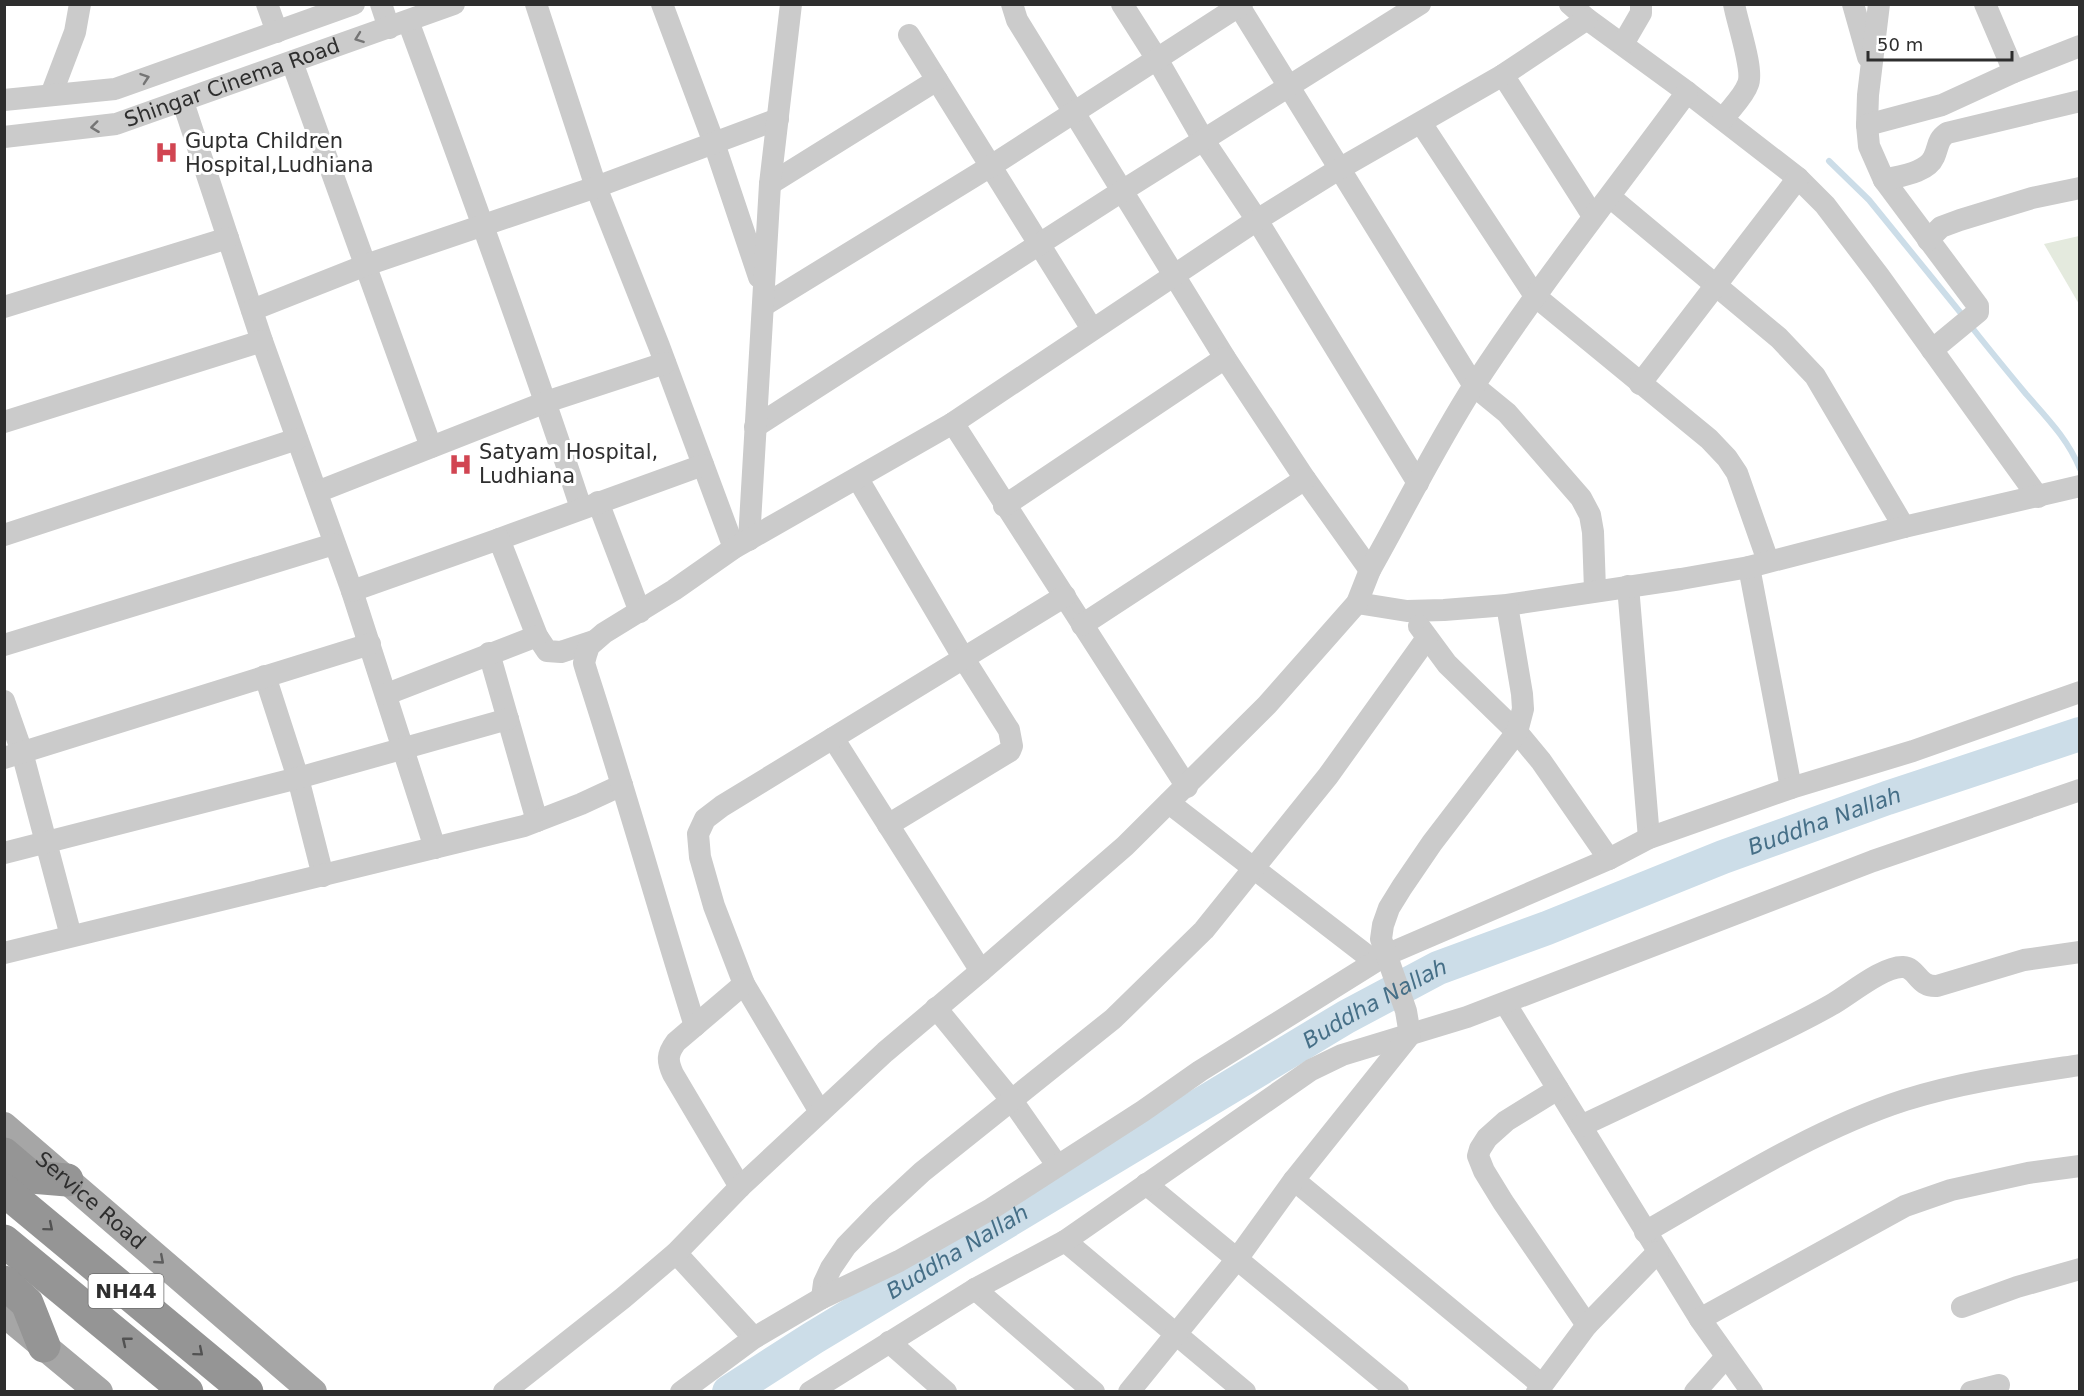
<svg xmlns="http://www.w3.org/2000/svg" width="2084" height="1396" font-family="'DejaVu Sans',sans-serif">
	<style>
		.green { fill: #e4eade }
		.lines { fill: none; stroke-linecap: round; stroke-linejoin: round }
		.stream { stroke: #ccdde8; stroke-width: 6 }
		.river { stroke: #ccdde8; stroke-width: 34 }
		.minor { stroke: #cbcbcb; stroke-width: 22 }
		.major { stroke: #a6a6a6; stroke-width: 28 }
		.highway { stroke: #959595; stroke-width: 33 }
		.oneway { stroke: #757575 }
		.oneway2 { stroke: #525252 }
		.oneway3 { stroke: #5e5e5e }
		.labels { text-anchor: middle; stroke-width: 6; stroke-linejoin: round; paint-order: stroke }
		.shield { fill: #fff; stroke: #6d6d6d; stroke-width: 1.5 }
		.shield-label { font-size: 20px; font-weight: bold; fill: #2e2e2e }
		.street-label { font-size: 21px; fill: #2e2e2e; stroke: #fff }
		.poi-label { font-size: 21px; fill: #2e2e2e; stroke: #fff; text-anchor: start }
		.water-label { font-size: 22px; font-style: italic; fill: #466f87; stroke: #fff }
	</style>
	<rect width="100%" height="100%" fill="#fff"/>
	<path class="green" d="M2079,236H2080L2079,304L2044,244Z"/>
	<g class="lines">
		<g class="stream">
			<path d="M1829,161L1869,200L1964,317"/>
			<path d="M1970,325C1988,348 2007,371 2026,394C2047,418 2068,439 2080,469"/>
		</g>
		<path class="river" id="s1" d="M729,1392L813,1338L1346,1017L1438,968L1547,928L1723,857L1887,798L2080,734"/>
		<g class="minor">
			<path d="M267,4L277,32"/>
			<path d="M381,4L389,28"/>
			<path d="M536,4L596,187L659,346L734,548"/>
			<path d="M662,4L714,143L759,277"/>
			<path d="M1012,4L1017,20L1225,358L1305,479L1370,570"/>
			<path d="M1122,4L1157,59L1204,141L1257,220L1418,483"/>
			<path d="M1570,4L1587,19L1687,92L1798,178L1825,205L1879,276L2038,497"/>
			<path d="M1853,4L1868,57"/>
			<path d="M1879,4L1868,95L1867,125L1869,146L1884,180L1978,306V312L1932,350"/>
			<path d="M1985,4L2014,72"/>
			<path d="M1239,6L1474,386L1507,413L1581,498L1590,515L1593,532L1595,590"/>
			<path d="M408,21C468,183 527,344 581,508"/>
			<path d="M909,35L1092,329"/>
			<path d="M1623,44L1641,13V4"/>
			<path d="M292,62L431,447"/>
			<path d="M1503,75L1593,216"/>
			<path d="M51,95L75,32L80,4"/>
			<path d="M4,100L115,89L354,4"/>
			<path d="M183,102L262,341L352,591L435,848"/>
			<path d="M1723,119C1731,108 1744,96 1748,84C1754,70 1737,22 1734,4"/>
			<path d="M1421,123L1535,296L1709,439L1727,458L1737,473L1768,561"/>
			<path d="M1867,125L1942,105L2014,72L2080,46"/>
			<path id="s2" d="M4,137L116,124L454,4"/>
			<path d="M1884,180C1899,176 1927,173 1934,157C1939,146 1937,140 1947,133L2080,101"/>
			<path d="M770,184L937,80"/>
			<path d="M1610,197L1779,338L1815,376L1904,527"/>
			<path d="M1928,240L1941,227L1960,220L2032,198L2080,188"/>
			<path d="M763,306L991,166L1242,4"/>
			<path d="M4,307L228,238"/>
			<path d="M252,310L366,265L596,187L778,119"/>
			<path d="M1640,384L1798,178"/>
			<path d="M4,422L262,341"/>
			<path d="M953,423L1187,787"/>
			<path d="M755,427L1122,191L1420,4"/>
			<path d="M858,479L964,659L1009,730L1012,746L1010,751L888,825"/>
			<path d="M317,492L546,402L665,363"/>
			<path d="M598,502L640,612"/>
			<path d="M1004,506L1225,358"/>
			<path d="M4,535L297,439"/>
			<path d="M499,539L703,465"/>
			<path d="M749,540L770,184L791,4"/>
			<path d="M1749,567L1791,788"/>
			<path d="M1628,586L1649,838"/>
			<path d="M352,591L499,539L537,636L547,651L561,652L594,641"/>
			<path d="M1357,603L1407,611L1444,610L1507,605L1681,579L1749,567L1904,527L2080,486"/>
			<path d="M1082,625L1305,479"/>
			<path d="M1419,626L1447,664L1517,732L1541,761L1609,859"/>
			<path d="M4,645L334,544"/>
			<path d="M489,653L537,821"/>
			<path d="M265,676L298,778L323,876"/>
			<path d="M387,694L537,636"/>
			<path d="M4,701L22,752L71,936"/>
			<path d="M833,738L981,971"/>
			<path d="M4,758L370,644"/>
			<path d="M1169,803L1374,961"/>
			<path d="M4,853L298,778L508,719"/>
			<path d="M4,953L524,826L581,804L622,785"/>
			<path d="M1505,1003L1700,1319L1752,1392"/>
			<path d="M936,1008L1013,1102L1057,1165"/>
			<path d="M695,1026C658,908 625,790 587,673L584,663L586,655L589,646L604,633L674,590L734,548L953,423L1257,220L1339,169L1503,75L1587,19"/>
			<path d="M1558,1089L1506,1121L1487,1138L1480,1149L1478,1156L1484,1171L1503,1202L1587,1325"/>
			<path d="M820,1112L744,984L714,906L700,857L698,834L705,819L722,806L1065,596"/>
			<path d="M1581,1126C1628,1104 1674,1082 1721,1060C1758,1042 1796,1025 1831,1005C1849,995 1883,966 1903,967C1918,968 1917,987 1937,986L2024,960L2080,952"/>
			<path d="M1294,1180L1542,1385"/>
			<path d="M1146,1184L1398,1392"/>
			<path d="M740,1187L673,1074C667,1061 667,1054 676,1042L744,984"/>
			<path d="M1645,1232C1727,1185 1815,1129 1905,1100C1962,1082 2021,1074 2080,1065"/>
			<path d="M1065,1241L1245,1392"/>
			<path d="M676,1253L754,1338"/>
			<path d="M975,1289L1094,1392"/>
			<path d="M822,1298L824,1283L831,1268L846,1246L881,1210L922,1172L1113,1019L1204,930L1328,776L1427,638"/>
			<path d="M1962,1307L2017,1287L2080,1269"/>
			<path d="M1700,1319L1905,1206L1951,1190L2028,1173L2080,1166"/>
			<path d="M889,1342L946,1392"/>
			<path d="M504,1392L623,1298L676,1253L740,1187L885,1052L981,971L1125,846L1267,705L1357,603L1370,570C1405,508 1437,443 1475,384C1541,283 1616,189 1687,92"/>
			<path d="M681,1392L754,1338L822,1298L899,1261L991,1209L1143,1111L1200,1071L1386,955L1609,859L1649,838L1791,788L1913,751L2080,692"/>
			<path d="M810,1392L975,1289L1065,1241L1311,1070L1342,1055L1467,1017L1873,861L2080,790"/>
			<path d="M1129,1392L1237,1259L1294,1180L1410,1035L1406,1011L1381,939L1383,925L1389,908L1402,887L1432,843L1517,732L1523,709L1522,694L1507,605"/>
			<path d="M1537,1392L1587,1325L1658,1252"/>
			<path d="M1695,1392L1726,1357"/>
			<path d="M1971,1392L1999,1385"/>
		</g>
		<g class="major">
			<path id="s3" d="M4,1126L313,1392"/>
			<path d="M4,1313L99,1392"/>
		</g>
		<g class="highway">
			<path d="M4,1154L31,1177L67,1180"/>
			<path d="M4,1190L247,1392"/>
			<path d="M4,1241L187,1392"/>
			<path d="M4,1282L27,1303L44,1346"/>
		</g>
	</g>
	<defs><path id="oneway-chevron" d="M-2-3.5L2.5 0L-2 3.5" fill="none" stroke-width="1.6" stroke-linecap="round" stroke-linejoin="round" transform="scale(1.5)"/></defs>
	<g class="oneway">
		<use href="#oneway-chevron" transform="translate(359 38) rotate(160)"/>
		<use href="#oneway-chevron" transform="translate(145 78) rotate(-19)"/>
		<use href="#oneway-chevron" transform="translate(95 127) rotate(173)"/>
	</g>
	<g class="oneway2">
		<use href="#oneway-chevron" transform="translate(49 1227) rotate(40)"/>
		<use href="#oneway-chevron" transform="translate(126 1341) rotate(-141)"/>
		<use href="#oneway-chevron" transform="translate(199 1352) rotate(40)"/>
	</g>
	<use class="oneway3" href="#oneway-chevron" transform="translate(160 1260) rotate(41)"/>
	<defs>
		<symbol id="hospital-bare" viewBox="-9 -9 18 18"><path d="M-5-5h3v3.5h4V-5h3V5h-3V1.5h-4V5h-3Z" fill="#d14552" stroke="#fff" stroke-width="2.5" paint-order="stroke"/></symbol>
	</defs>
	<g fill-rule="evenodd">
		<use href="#hospital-bare" x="150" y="136" width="33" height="33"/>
		<use href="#hospital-bare" x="444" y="448" width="33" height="33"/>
	</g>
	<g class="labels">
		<rect class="shield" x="88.5" y="1274" width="75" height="34" rx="4.5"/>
		<g class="shield-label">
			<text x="126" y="1298">NH44</text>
		</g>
		<g class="street-label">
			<text dy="7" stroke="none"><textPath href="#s2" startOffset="236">Shingar Cinema Road</textPath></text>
			<text dy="7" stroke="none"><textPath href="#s3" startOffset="114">Service Road</textPath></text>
		</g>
		<g class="poi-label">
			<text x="185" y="148">Gupta Children<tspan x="185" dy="24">Hospital,Ludhiana</tspan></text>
			<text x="479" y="459">Satyam Hospital,<tspan x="479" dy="24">Ludhiana</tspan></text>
		</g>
		<g class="water-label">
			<text dy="8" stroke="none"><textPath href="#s1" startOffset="1240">Buddha Nallah</textPath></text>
			<text dy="8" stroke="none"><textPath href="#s1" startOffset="754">Buddha Nallah</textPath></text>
			<text dy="8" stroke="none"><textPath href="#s1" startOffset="268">Buddha Nallah</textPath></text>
		</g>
	</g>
	<rect width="2084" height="1396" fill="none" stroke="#2e2e2e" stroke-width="12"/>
	<path d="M1868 51v9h144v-9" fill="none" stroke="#2e2e2e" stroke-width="3"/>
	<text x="1877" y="51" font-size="18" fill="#2e2e2e" stroke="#ffffff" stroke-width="4.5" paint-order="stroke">50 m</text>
</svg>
